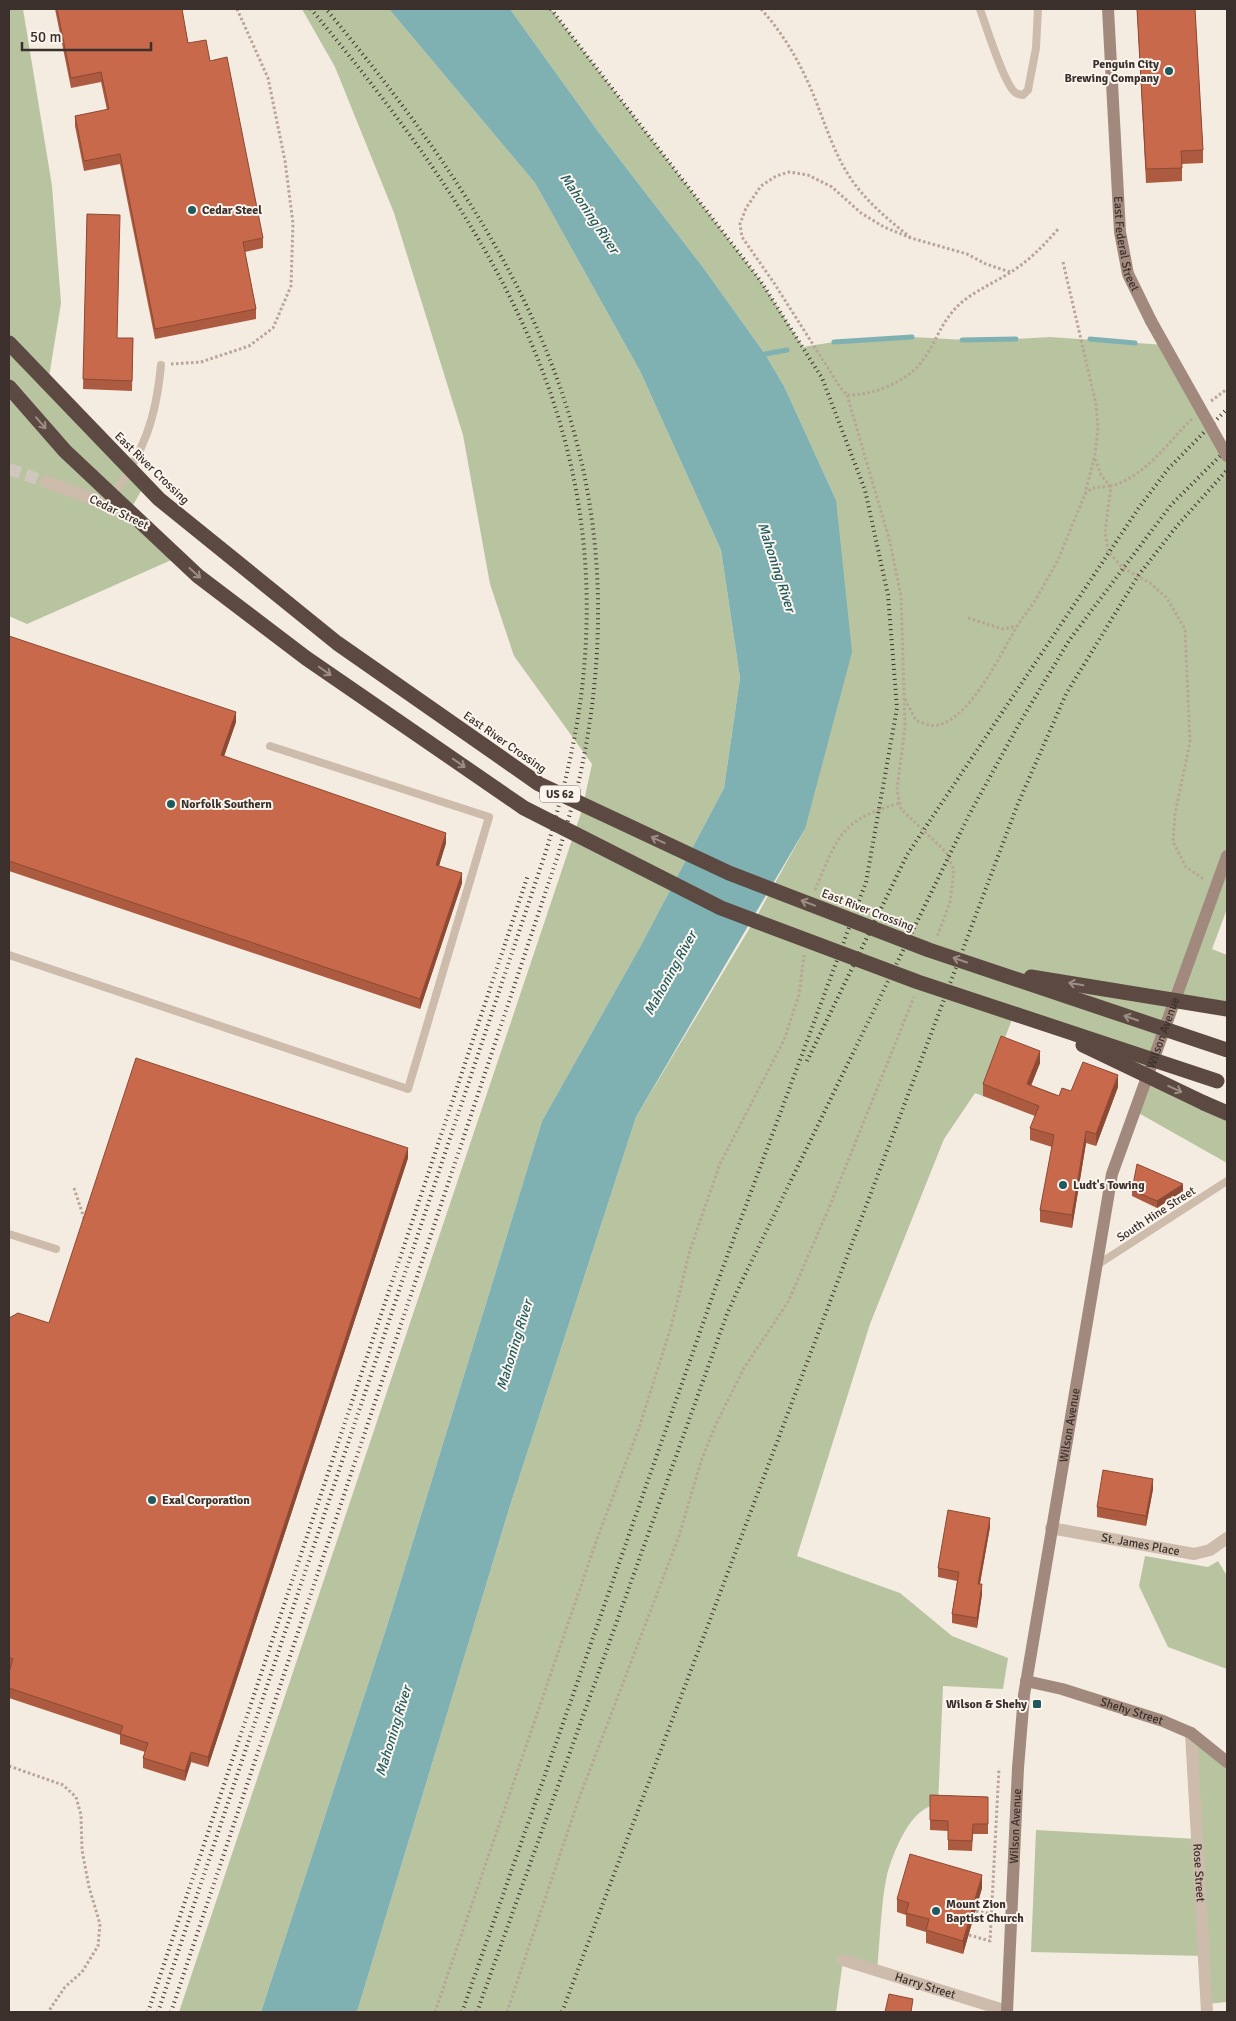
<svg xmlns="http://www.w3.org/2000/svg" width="1236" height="2021" font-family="Signika,sans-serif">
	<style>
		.green { fill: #b8c4a0 }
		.water { fill: #7fb0b2 }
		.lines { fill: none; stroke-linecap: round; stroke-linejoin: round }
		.stream { stroke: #7fb0b2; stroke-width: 5 }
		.street-tunnel { stroke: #cfc6bd; stroke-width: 12; stroke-dasharray: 12 6; stroke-linecap: butt }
		.path { stroke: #b9a596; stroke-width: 3; stroke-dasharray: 2.5 2.5; stroke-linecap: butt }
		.lane { stroke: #cdbbac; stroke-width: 8 }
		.street { stroke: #cdbbac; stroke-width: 12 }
		.secondary { stroke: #a18a7d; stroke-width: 12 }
		.highway { stroke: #5c4a42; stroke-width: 15 }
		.rail { stroke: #3b302b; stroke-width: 4; stroke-dasharray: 1 4; stroke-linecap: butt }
		.secondary-bridge { stroke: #a18a7d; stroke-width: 12 }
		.highway-bridge { stroke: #5c4a42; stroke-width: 15 }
		.wall { fill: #ac5a40 }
		.shaded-wall { fill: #8c4a34 }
		.building { fill: #c8694b; stroke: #8c4a34 }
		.oneway { stroke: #9c8e87 }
		.poi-dot { fill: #1f5a5e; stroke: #fbf5ee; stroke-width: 2 }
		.labels { text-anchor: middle; stroke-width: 4; stroke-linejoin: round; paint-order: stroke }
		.shield { fill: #fbf5ee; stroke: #756b66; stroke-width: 1 }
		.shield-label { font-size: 11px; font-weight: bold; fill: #3b302b }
		.poi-label { font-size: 12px; font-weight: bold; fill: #3b302b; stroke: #fbf5ee; text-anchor: start }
		.street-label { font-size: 12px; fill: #3b302b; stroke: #fbf5ee }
		.water-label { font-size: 14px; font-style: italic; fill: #1f5a5e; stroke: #fbf5ee }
	</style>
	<rect width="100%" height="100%" fill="#f4ebe1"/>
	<g class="green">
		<path d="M9,9H23L52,186L61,303L49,377L145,484L128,514L185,554L27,624L9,616Z"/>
		<path d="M302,9H389L535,183L640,371L721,550L740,678L724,788L640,947L542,1121L387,1626L261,2012H179L582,810L592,764L514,656L490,584L463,435L394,213L335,67Z"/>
		<path d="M510,9H551L760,280L803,347L840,341L912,337L984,341L1050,337L1165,345L1227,456V909L1212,949L1227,955V1009L1175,1000L1151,1077L1227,1113V1163L1135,1111L1151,1077L1014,1014L983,1096L975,1093L944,1139L870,1324L797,1556L900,1593L952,1636L1008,1658L1003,1689L943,1686L938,1805C911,1805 893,1853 887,1875C881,1902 880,1942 877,1971L843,1960L836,2012H357L509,1509L636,1117L754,921L805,829L836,500L784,386L765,354L702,266L597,130Z"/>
		<path d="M1145,1556L1208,1567L1218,1561L1227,1576V1669L1168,1647L1139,1586Z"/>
		<path d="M1191,1733L1227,1762V2002L1207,2004L1204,1956L1031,1952L1036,1830L1197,1839Z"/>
	</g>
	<path class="water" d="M389,9H510L597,130L702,266L765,354L784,386L836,500L852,652L805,829L636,1117L509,1509L357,2012H261L387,1626L542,1121L640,947L724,788L740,678L721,550L640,371L535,183Z"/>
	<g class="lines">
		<g class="stream">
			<path d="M1090,339L1135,343"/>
			<path d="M962,340L1016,339"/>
			<path d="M834,342L912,337"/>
			<path d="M765,354L787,350"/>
		</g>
		<path class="street-tunnel" d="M9,469L46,482"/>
		<g class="path">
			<path d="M761,9C780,30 795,54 807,80C821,110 829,142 846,171C862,198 886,218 910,237"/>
			<path d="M1063,262L1096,404L1098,428L1095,454L1085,494"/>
			<path d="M1010,272L986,264L967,254L911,238L884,227L861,213L832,187L808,175L789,172L776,176L761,186L746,208L740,224L742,237L774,283L840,387L847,395C870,396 904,383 919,365C937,344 939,322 962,302C978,289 998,281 1014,270C1032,258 1045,244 1059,228"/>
			<path d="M171,364L201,362L249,346L273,328L291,286L293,223L285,161L268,78L237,9"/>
			<path d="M847,395L890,542L901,596L905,727L897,790L901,809L946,852L954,870L950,902L937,937"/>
			<path d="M1211,401L1227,389"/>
			<path d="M1192,419C1166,444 1146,476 1111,486L1105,532L1108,551L1123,568L1150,583L1166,597L1185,629L1190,742L1175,814L1173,842L1186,867L1205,880"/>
			<path d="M1095,459L1101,475L1110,486"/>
			<path d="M968,618L1003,629L1017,626L1035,601L1058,560L1085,494L1092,488L1111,486"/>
			<path d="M905,699L916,720C922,723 930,727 938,725C971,718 1001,653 1017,626"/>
			<path d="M815,890C838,836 840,820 900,803"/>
			<path d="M74,1188L85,1221"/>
			<path d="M9,1766L63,1785L76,1797L81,1815L82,1850L89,1887L100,1924L98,1946L82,1972L65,1987L48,2012"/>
			<path d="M976,1911L992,1914"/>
			<path d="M969,1935L990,1941L999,1768"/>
			<path d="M435,2012L598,1536L639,1428L671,1327L690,1250L720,1164L784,1040L799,995L804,955"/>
			<path d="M507,2012L578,1801L679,1536L701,1461L716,1424L744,1368L788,1302L829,1208L914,997"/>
		</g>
		<g class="lane">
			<path d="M980,9C985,23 1005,87 1016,93C1017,94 1022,95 1023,95L1028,90L1036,48L1038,9"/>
			<path d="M112,496C144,452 156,419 161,365"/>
			<path d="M9,955L408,1089L489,817L270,746"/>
			<path d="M9,1234L56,1249"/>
			<path d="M1097,1265L1227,1181"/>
		</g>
		<g class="street">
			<path d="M46,482L107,504L128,514"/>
			<path id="s1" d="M1051,1528L1194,1554L1210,1550L1227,1538"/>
			<path id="s2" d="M1191,1733L1207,2012"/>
			<path id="s3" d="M843,1960L1007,2011"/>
		</g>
		<g class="secondary">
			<path id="s4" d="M1108,9L1120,232L1128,274L1151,321"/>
			<path id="s5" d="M1026,1681L1062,1689L1163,1721L1191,1733L1227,1762"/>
			<path id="s6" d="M1007,2012L1018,1768L1024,1695L1112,1174L1227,856"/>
		</g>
		<path class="highway" d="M1204,1103L1227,1113"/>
		<g class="rail">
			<path d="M807,1061L907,855L1138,509L1168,469L1227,409"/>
			<path d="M148,2012L528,875"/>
			<path d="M158,2012L547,848C561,800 573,753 580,704C619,421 483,216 311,9"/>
			<path d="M171,2012L559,852C566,827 574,801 580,776C647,461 520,243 326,9"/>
			<path d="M462,2012L715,1289L866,882L897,708L888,595L865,490L822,378L760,280L551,9"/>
			<path d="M477,2012L727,1314L740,1285L969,815L1019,724L1070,639L1171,505L1227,449"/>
			<path d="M562,2012L1017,806L1066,694L1138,576L1176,527L1227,470"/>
		</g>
		<path class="secondary-bridge" d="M1151,321L1227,456"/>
		<g class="highway-bridge">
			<path d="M9,343L159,499L337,643L539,784L729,873L929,950L1227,1050"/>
			<path d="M9,387L65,451L198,576L306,658L524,808L721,908L918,982L1217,1081"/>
			<path d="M1031,977L1227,1009"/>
			<path d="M1083,1045L1204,1103"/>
		</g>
	</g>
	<g class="wall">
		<path d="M55,9H182L188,43L210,61L263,238V248L245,252L256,309V319L155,339L120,164L84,171L75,126V116L107,110L101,82L71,88Z"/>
		<path d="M1137,9H1195L1203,150V163L1182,164V181L1146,183Z"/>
		<path d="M87,214L117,338H133L132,391L83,389Z"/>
		<path d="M9,636L236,722L224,756L446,843L439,866L462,883L420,1009L9,871Z"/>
		<path d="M1040,1063L1031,1085L1059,1096L1071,1091L1118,1087L1096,1146L1086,1143L1072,1228L1040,1222V1210L1052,1147L1030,1140V1128L1035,1116L983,1096V1084Z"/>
		<path d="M408,1158L208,1767L191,1762L185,1781L143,1768V1758L145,1752L120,1744V1735L9,1698V1672L10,1668L9,1667V1318L49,1323Z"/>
		<path d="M1132,1190L1183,1191L1157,1208L1132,1196Z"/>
		<path d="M1153,1489L1146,1526L1097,1517V1507Z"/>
		<path d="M990,1527L980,1584L982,1594L977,1628L952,1623V1614L957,1581L938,1577V1568Z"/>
		<path d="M930,1795L988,1797V1834H973L972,1851L948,1850V1831L930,1830Z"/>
		<path d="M982,1888L963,1954L926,1943V1932L906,1926V1915L897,1912V1899Z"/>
	</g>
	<g class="shaded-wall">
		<path d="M236,712V722L221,765V755Z"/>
		<path d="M446,833V843L436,875V865Z"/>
		<path d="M462,873V883L420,1009V999Z"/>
		<path d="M1040,1051V1063L1027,1096V1084Z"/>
		<path d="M1118,1075V1087L1096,1146V1134Z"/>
		<path d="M1086,1131V1143L1072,1228V1215Z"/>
		<path d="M408,1148V1158L208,1767V1757Z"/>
		<path d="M1183,1184V1191L1157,1208V1201Z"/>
		<path d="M1153,1479V1489L1146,1526V1516Z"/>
		<path d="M990,1518V1527L978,1593V1584Z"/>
		<path d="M982,1584V1594L977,1628V1618Z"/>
		<path d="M191,1752V1762L185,1781V1771Z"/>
		<path d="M982,1875V1888L963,1954V1941Z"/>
	</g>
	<g class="building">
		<path d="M57,9H182L188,43L206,40L210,61L227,57L263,238L243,242L256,309L155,329L120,154L84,161L75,116L109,109L101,72L71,78Z"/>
		<path d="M1137,9H1195L1203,150L1181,151L1182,168L1146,169Z"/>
		<path d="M87,214L120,215L117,338H133L132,381L83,379Z"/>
		<path d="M9,636L236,712L221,755L446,833L436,865L462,873L420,999L9,861Z"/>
		<path d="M1001,1036L1040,1051L1027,1084L1059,1096L1062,1088L1071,1091L1083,1062L1118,1075L1096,1134L1086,1131L1072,1215L1040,1210L1054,1135L1030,1128L1039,1106L983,1084Z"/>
		<path d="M136,1058L408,1148L208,1757L191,1752L185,1771L143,1758L148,1743L120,1734L123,1726L9,1688V1672L13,1659L9,1657V1318L18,1313L49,1323Z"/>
		<path d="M1137,1164L1183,1184L1157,1201L1132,1190Z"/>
		<path d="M1103,1470L1153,1479L1146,1516L1097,1507Z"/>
		<path d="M948,1510L990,1518L978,1584H982L977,1618L952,1614L959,1572L938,1568Z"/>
		<path d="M930,1795L988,1797V1824H973L972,1841L948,1840V1821L930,1820Z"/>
		<path d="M910,1854L982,1875L963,1941L926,1930L929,1919L906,1913L909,1903L897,1899Z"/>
		<path d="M889,1994L913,1999L911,2012H885Z"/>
	</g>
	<defs><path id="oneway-shaft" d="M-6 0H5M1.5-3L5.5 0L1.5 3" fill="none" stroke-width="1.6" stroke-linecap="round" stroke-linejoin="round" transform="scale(1.25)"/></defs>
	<g class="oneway">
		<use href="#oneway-shaft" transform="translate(41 423) rotate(49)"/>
		<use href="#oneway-shaft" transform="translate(195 573) rotate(42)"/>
		<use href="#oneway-shaft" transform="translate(325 671) rotate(35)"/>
		<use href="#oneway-shaft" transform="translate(459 763) rotate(35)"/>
		<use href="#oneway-shaft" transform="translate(658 840) rotate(-155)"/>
		<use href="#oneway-shaft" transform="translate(808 903) rotate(-159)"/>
		<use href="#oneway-shaft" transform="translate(960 960) rotate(-161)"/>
		<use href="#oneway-shaft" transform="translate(1076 984) rotate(-170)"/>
		<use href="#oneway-shaft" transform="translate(1131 1018) rotate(-161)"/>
		<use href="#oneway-shaft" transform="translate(1175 1089) rotate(25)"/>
	</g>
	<g class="poi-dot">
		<circle cx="1169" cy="71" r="5"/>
		<circle cx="192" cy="210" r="5"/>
		<circle cx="171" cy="804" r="5"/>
		<circle cx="1063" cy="1185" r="5"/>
		<circle cx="152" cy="1500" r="5"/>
		<rect x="1032" y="1699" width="10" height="10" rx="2.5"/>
		<circle cx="936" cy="1911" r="5"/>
	</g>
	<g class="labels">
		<rect class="shield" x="540" y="785.5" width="40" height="17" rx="4"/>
		<g class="shield-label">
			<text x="560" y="798">US 62</text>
		</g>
		<g class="poi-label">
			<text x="1159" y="68" text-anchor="end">Penguin City<tspan x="1159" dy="14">Brewing Company</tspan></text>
			<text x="202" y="214">Cedar Steel</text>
			<text x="181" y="808">Norfolk Southern</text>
			<text x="1073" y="1189">Ludt's Towing</text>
			<text x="162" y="1504">Exal Corporation</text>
			<text x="1027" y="1708" text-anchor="end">Wilson &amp; Shehy</text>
			<text x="946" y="1908">Mount Zion<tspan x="946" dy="14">Baptist Church</tspan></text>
		</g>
		<g class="street-label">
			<text dy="4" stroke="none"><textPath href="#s4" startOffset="236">East Federal Street</textPath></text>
			<text transform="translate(152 468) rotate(44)" y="4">East River Crossing</text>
			<text transform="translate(119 512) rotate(26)" y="4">Cedar Street</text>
			<text transform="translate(505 742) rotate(35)" y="4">East River Crossing</text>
			<text transform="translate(868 910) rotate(21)" y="4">East River Crossing</text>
			<text dy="4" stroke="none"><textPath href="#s6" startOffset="996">Wilson Avenue</textPath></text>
			<text transform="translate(1156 1214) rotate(-33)" y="4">South Hine Street</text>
			<text dy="4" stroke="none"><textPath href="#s6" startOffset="591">Wilson Avenue</textPath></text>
			<text dy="4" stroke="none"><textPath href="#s1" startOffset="91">St. James Place</textPath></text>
			<text dy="4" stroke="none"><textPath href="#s5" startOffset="110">Shehy Street</textPath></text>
			<text dy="4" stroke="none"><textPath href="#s6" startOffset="186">Wilson Avenue</textPath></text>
			<text dy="4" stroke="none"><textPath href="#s2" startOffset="140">Rose Street</textPath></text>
			<text dy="4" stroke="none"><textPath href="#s3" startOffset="86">Harry Street</textPath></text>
		</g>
		<g class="water-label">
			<text transform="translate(590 213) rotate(56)" y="5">Mahoning River</text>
			<text transform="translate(777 567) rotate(72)" y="5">Mahoning River</text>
			<text transform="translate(670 973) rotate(-61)" y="5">Mahoning River</text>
			<text transform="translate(514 1345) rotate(-73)" y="5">Mahoning River</text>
			<text transform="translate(393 1731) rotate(-73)" y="5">Mahoning River</text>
		</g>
	</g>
	<rect width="1236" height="2021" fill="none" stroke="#3b302b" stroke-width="20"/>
	<path d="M22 42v8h129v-8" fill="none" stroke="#3b302b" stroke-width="2.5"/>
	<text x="30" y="42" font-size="15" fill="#3b302b" stroke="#fbf5ee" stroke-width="4" paint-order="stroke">50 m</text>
</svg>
